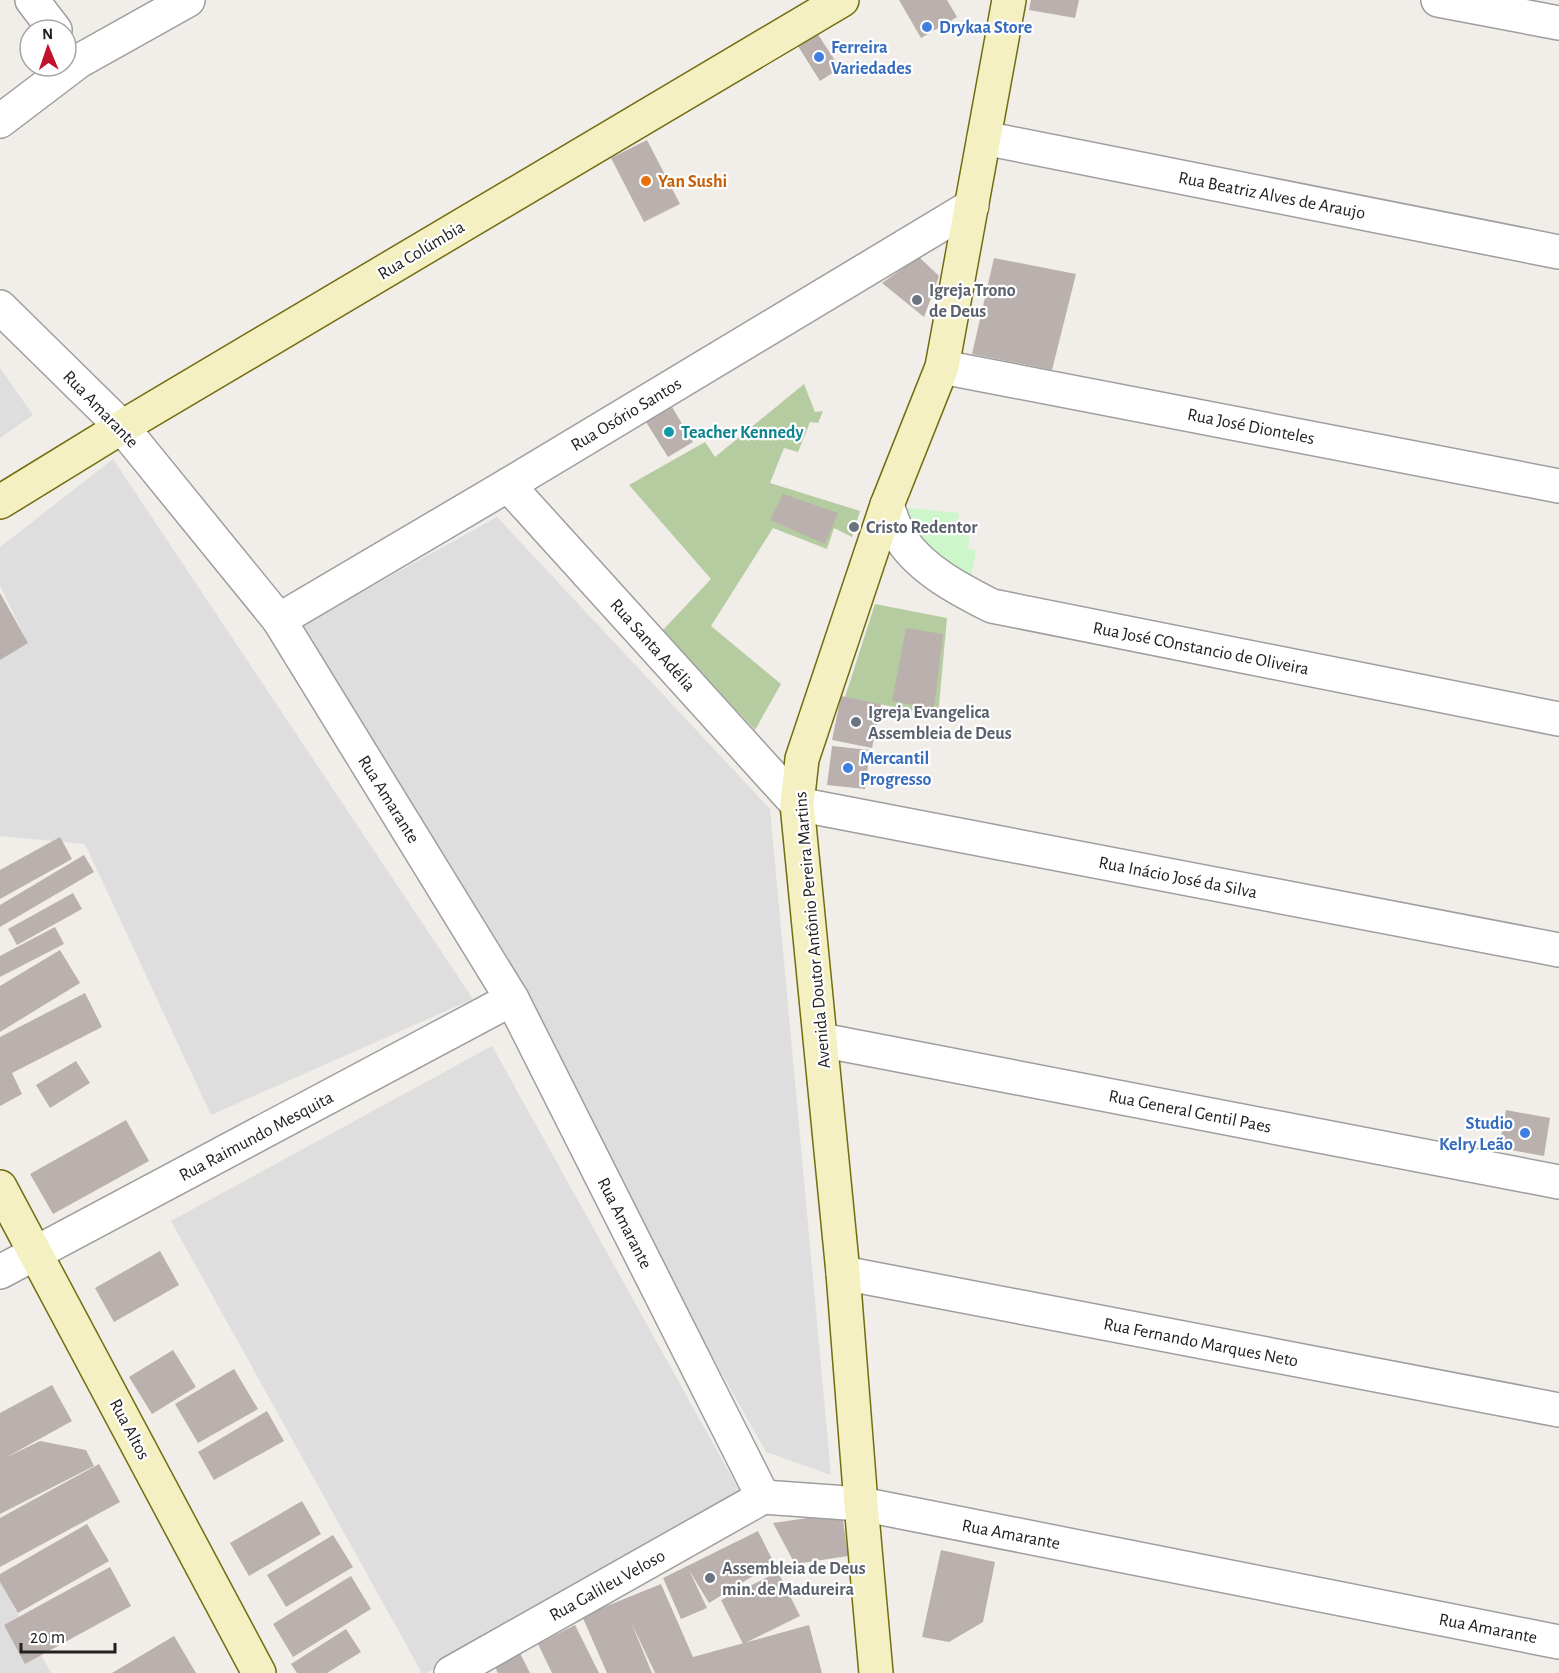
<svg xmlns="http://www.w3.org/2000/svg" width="1559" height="1673" font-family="'Alegreya Sans',sans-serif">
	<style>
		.residential { fill: #dfdede }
		.forest { fill: #b5cca1 }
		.park { fill: #cef6cb }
		.building { fill: #bab1ae }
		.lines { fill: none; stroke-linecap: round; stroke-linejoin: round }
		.street-casing { stroke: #9e9e9e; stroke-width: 36 }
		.secondary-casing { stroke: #726d0e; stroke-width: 36 }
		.street { stroke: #fff; stroke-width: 33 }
		.secondary { stroke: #f5f0c2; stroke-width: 33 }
		.shop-dot { fill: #3f7fe0; stroke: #fff; stroke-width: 2 }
		.food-dot { fill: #e8710a; stroke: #fff; stroke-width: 2 }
		.worship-dot { fill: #6b7280; stroke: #fff; stroke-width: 2 }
		.culture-dot { fill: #0f9aa8; stroke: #fff; stroke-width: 2 }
		.labels { text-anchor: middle; stroke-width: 4.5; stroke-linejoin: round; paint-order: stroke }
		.shop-label { font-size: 18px; font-weight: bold; fill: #366cbe; stroke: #fff; text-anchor: start }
		.food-label { font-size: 18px; font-weight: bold; fill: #c56008; stroke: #fff; text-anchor: start }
		.street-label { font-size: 18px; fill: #212121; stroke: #fff }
		.worship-label { font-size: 18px; font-weight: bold; fill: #5b616d; stroke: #fff; text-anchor: start }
		.culture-label { font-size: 18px; font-weight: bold; fill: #0d838f; stroke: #fff; text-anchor: start }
	</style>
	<rect width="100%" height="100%" fill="#f1ede9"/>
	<g class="residential">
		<path d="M0,368L33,415L0,438Z"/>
		<path d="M113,459L473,999L211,1115L85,844L0,836V658L27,642L0,585V547Z"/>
		<path d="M497,517L770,809L831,1475L766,1452L302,625Z"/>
		<path d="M492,1046L744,1499L426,1673H422L171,1221Z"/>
		<path d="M0,1582L51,1673H0Z"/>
	</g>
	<g class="forest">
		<path d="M804,384L815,412L823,411L818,423L810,422L798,452L784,448L770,483L860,511L852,537L834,528L827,549L773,528L711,626L781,684L755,730L662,631L711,579L629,485L705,442L715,457Z"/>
		<path d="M875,604L947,618L938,716L845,697Z"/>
	</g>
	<path class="park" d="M910,508L959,513L958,521L970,524L968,549L976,550L970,585L942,565L903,517L906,511Z"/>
	<g class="building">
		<path d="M899,0H947L957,17L921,38Z"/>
		<path d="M1031,0H1079L1075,18L1029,10Z"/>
		<path d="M817,33L840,68L820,81L798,46Z"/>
		<path d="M647,140L680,204L644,222L611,158Z"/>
		<path d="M919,257L939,276L924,317L882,283Z"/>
		<path d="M994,258L1076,274L1052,370L972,354Z"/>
		<path d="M672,407L693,442L668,457L646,422Z"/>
		<path d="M783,494L838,513L825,544L770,520Z"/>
		<path d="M0,593L28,643L0,660Z"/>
		<path d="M906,628L943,634L934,709L892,701Z"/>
		<path d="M841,696L881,704L872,748L832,740Z"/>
		<path d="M832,746L870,750L865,789L827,785Z"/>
		<path d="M60,837L72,859L0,899V870Z"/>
		<path d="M84,855L94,872L0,927V905Z"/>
		<path d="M73,893L82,909L17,945L8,929Z"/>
		<path d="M55,927L64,944L0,977V956Z"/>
		<path d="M60,950L80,983L0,1032V986Z"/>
		<path d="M85,993L102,1027L12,1073L22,1094L0,1106V1037Z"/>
		<path d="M76,1061L90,1083L50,1108L36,1085Z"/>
		<path d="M1506,1110L1550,1118L1544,1156L1499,1148Z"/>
		<path d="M126,1120L149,1161L53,1214L30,1174Z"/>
		<path d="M160,1251L179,1285L114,1322L95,1288Z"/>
		<path d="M173,1350L196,1387L152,1414L129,1377Z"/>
		<path d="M234,1369L258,1409L198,1443L175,1404Z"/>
		<path d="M52,1385L72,1421L5,1458L40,1441L86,1450L94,1466L0,1514V1413Z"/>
		<path d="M267,1411L284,1441L214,1480L198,1452Z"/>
		<path d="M99,1464L120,1502L0,1567V1518Z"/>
		<path d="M302,1501L321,1534L249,1576L230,1543Z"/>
		<path d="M842,1513L848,1556L795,1564L773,1523Z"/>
		<path d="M87,1524L109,1561L18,1613L0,1582V1574Z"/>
		<path d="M758,1531L774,1563L709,1603L689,1570L707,1608L681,1619L663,1578Z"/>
		<path d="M333,1535L353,1567L286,1607L267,1575Z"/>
		<path d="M941,1550L995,1562L983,1622L949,1642L922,1637Z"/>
		<path d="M110,1567L131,1606L25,1664L4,1625Z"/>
		<path d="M778,1572L800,1616L743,1644L721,1600Z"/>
		<path d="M351,1576L371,1609L293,1657L273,1624Z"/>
		<path d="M661,1584L693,1657L809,1625L822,1673H655L631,1622L652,1673H607L582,1616Z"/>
		<path d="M575,1625L599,1673H552L538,1644Z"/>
		<path d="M346,1629L361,1652L327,1673H297L291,1664Z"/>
		<path d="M174,1636L196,1673H112Z"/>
		<path d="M519,1651L530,1673H498L493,1663Z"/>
	</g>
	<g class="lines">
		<defs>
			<g id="street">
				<path d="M32,0L55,30"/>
				<path d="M1438,0L1559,23"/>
				<path d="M0,121L79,61L188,0"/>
				<path d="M984,138L1559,252"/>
				<path d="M0,307L122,427L279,620L512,999L763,1497"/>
				<path d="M942,367L1559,486"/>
				<path d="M508,485L797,804L1559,950"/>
				<path d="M887,505C891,516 895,530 902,540C922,570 960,590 992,606L1559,719"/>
				<path d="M279,620L508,485L972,206"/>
				<path d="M821,1040L1559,1182"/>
				<path d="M0,1272L512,999"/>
				<path d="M843,1273L1559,1410"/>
				<path d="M763,1497L861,1504L1559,1642"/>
				<path d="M451,1673L763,1497"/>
			</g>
			<g id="secondary">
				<path d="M0,502L122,427L842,0"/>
				<path d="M0,1187L259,1673"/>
				<path d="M876,1673L861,1504L843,1273L797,804L802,759L887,505L942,367L1009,0"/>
			</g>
		</defs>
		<use href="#street" class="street-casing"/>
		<use href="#secondary" class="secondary-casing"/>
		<use href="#street" class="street"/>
		<use href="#secondary" class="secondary"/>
	</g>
	<g class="shop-dot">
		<circle cx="927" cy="27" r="6"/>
		<circle cx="819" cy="57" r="6"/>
		<circle cx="848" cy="768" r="6"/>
		<circle cx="1525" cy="1133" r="6"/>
	</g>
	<circle class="food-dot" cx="646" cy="181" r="6"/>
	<g class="worship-dot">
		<circle cx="917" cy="300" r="6"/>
		<circle cx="854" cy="527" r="6"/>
		<circle cx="856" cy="722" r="6"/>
		<circle cx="710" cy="1578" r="6"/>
	</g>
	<circle class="culture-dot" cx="669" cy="432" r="6"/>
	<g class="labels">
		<g class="shop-label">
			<text x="939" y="33">Drykaa Store</text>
			<text x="831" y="53">Ferreira<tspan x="831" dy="21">Variedades</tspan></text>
			<text x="860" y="764">Mercantil<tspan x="860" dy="21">Progresso</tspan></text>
			<text x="1513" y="1129" text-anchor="end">Studio<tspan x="1513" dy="21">Kelry Leão</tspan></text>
		</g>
		<g class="food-label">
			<text x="658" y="187">Yan Sushi</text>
		</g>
		<g class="street-label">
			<text transform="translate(1272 195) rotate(11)" y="6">Rua Beatriz Alves de Araujo</text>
			<text transform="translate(421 250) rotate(-31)" y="6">Rua Colúmbia</text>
			<text transform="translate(101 409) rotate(46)" y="6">Rua Amarante</text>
			<text transform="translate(626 414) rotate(-31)" y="6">Rua Osório Santos</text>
			<text transform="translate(1251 426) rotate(11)" y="6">Rua José Dionteles</text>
			<text transform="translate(653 645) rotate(48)" y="6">Rua Santa Adélia</text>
			<text transform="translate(1201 648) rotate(11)" y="6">Rua José COnstancio de Oliveira</text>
			<text transform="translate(389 799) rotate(58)" y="6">Rua Amarante</text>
			<text transform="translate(1178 877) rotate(11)" y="6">Rua Inácio José da Silva</text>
			<text transform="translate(812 930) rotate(-95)" y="6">Avenida Doutor Antônio Pereira Martins</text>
			<text transform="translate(1190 1111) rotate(11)" y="6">Rua General Gentil Paes</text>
			<text transform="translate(256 1136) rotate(-28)" y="6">Rua Raimundo Mesquita</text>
			<text transform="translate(625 1223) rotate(63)" y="6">Rua Amarante</text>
			<text transform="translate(1201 1342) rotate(11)" y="6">Rua Fernando Marques Neto</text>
			<text transform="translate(130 1429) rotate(62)" y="6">Rua Altos</text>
			<text transform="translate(1011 1534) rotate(11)" y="6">Rua Amarante</text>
			<text transform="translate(607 1585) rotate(-29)" y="6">Rua Galileu Veloso</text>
			<text transform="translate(1488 1628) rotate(11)" y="6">Rua Amarante</text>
		</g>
		<g class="worship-label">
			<text x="929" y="296">Igreja Trono<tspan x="929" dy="21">de Deus</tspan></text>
			<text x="866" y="533">Cristo Redentor</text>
			<text x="868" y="718">Igreja Evangelica<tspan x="868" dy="21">Assembleia de Deus</tspan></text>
			<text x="722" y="1574">Assembleia de Deus<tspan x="722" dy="21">min. de Madureira</tspan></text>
		</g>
		<g class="culture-label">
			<text x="681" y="438">Teacher Kennedy</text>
		</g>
	</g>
	<g transform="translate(48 48) rotate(358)"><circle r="28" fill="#ffffff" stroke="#a6a6a6" stroke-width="1.5"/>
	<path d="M0-4.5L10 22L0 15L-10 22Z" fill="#c1112d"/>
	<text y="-9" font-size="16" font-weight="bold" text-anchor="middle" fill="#212121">N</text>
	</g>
	<path d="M21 1643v9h94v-9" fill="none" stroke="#212121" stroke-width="3"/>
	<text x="30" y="1643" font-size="18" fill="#212121" stroke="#ffffff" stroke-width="4.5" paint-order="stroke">20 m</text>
</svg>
